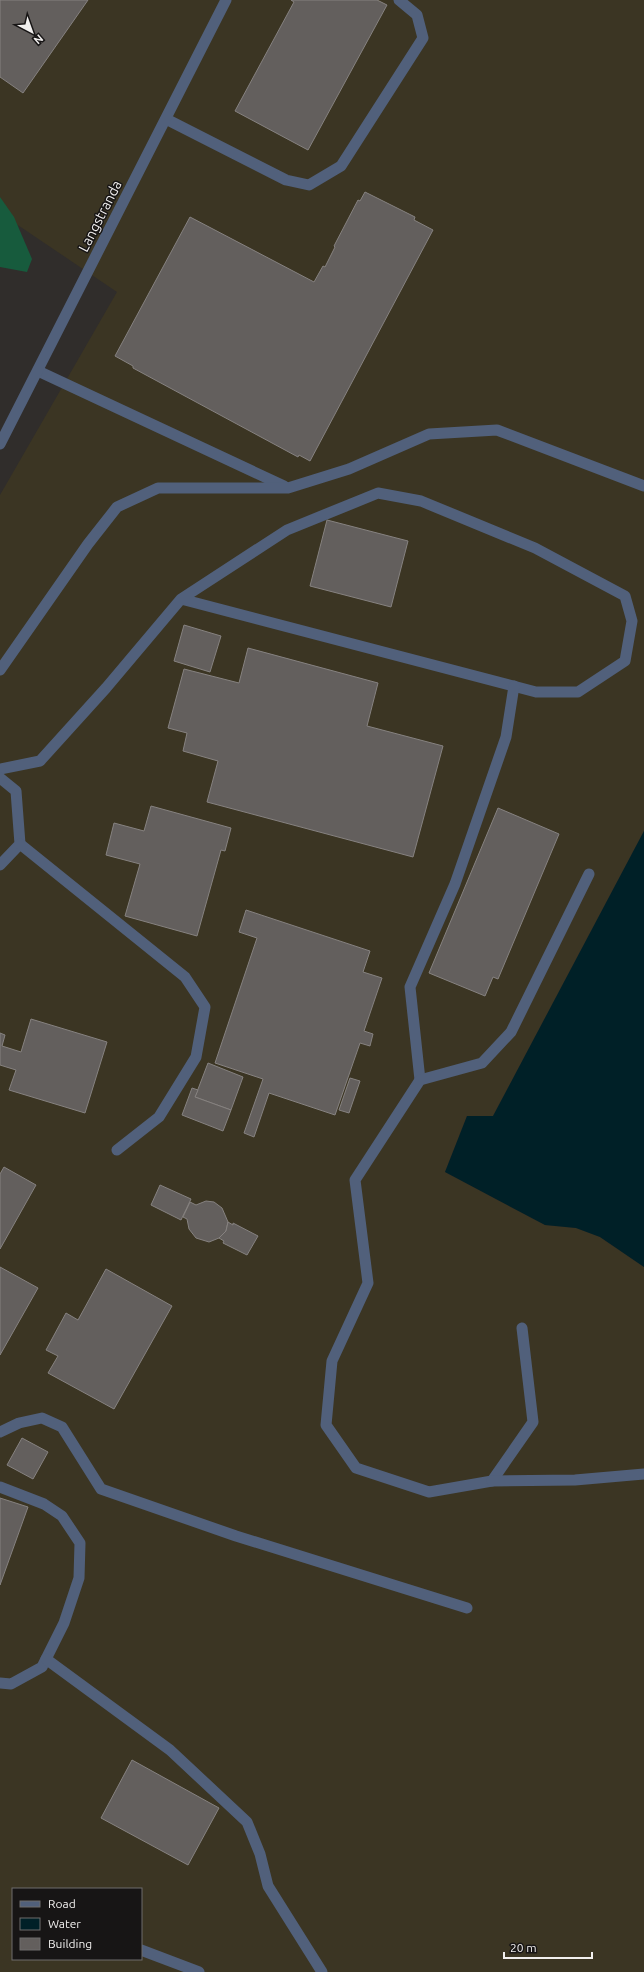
<svg xmlns="http://www.w3.org/2000/svg" width="644" height="1972" font-family="Ubuntu,sans-serif">
	<style>
		.industrial { fill: #3b3523; fill-rule: evenodd }
		.green { fill: #175b3d }
		.water { fill: #002027 }
		.building { fill: #635f5d; stroke: #868280 }
		.lines { fill: none; stroke-linecap: round; stroke-linejoin: round }
		.service { stroke: #51607b; stroke-width: 11 }
		.tertiary { stroke: #51607b; stroke-width: 11 }
		.labels { text-anchor: middle; stroke-width: 3; stroke-linejoin: round; paint-order: stroke }
		.street-label { font-size: 14px; fill: #f1efee; stroke: #171515 }
	</style>
	<rect width="100%" height="100%" fill="#302d2b"/>
	<path class="industrial" d="M0,0H644V831L493,1116H467L445,1172L545,1225L576,1228L600,1237L644,1267V1972H0V495L117,292L0,213ZM13,1889H141V1959H13Z"/>
	<path class="green" d="M0,197L14,217L32,259L27,272L0,267Z"/>
	<path class="water" d="M644,831V1267L600,1237L576,1228L545,1225L445,1172L467,1116H493Z"/>
	<g class="building">
		<path d="M0,0H88L23,93L0,77Z"/>
		<path d="M291,0H377L387,5L308,150L235,111L294,2Z"/>
		<path d="M365,192L415,217L414,220L433,230L310,461L299,455L298,457L133,368V366L115,356L190,217L314,282L323,266L325,267L335,247L334,246L358,200L360,201Z"/>
		<path d="M327,520L408,541L391,607L310,586Z"/>
		<path d="M184,625L221,636L210,672L174,661Z"/>
		<path d="M248,648L378,683L367,726L443,746L413,857L207,802L218,761L183,751L187,733L168,728L184,669L239,683Z"/>
		<path d="M151,806L231,828L225,851L221,850L197,936L125,916L140,864L106,855L114,823L144,831Z"/>
		<path d="M498,808L559,834L498,979L493,977L485,996L429,973Z"/>
		<path d="M246,910L370,951L363,972L382,978L364,1031L373,1034L370,1046L360,1043L335,1115L269,1093L254,1137L244,1133L263,1079L215,1063L257,938L239,932Z"/>
		<path d="M31,1019L107,1042L85,1113L9,1090L16,1070L0,1065V1033L5,1035L2,1046L21,1052Z"/>
		<path d="M208,1063L243,1077L231,1110L195,1097Z"/>
		<path d="M350,1078L360,1081L349,1113L339,1110Z"/>
		<path d="M192,1088L198,1090L195,1097L231,1110L223,1131L182,1115Z"/>
		<path d="M4,1167L36,1185L0,1249V1174Z"/>
		<path d="M160,1185L191,1199L181,1220L151,1205Z"/>
		<path d="M206,1201L214,1202L222,1208L228,1222L226,1231L219,1238L209,1242L196,1238L189,1229L187,1219L183,1217L190,1202L196,1205Z"/>
		<path d="M228,1222L233,1225V1223L258,1236L247,1255L223,1243L224,1241L219,1238L226,1231Z"/>
		<path d="M0,1267L38,1288L0,1355Z"/>
		<path d="M106,1269L172,1306L114,1409L48,1373L58,1356L46,1350L66,1313L78,1320Z"/>
		<path d="M22,1438L48,1452L33,1479L7,1465Z"/>
		<path d="M0,1498L28,1507L0,1585Z"/>
		<path d="M132,1760L219,1808L188,1865L101,1818Z"/>
	</g>
	<g class="lines">
		<g class="service">
			<path d="M166,119L286,180L309,185L341,166L423,38L417,15L399,0"/>
			<path d="M38,371L284,486"/>
			<path d="M0,670L88,544L117,507L158,488H288L349,469L429,434L497,430L644,486"/>
			<path d="M0,769L40,761L106,688L181,599L287,530L378,493L421,501L535,548L625,596L632,621L625,661L578,692H536L181,599"/>
			<path d="M0,778L16,791L20,844L0,865"/>
			<path d="M20,844L185,977L205,1007L196,1057L159,1117L117,1150"/>
			<path d="M420,1080L410,987L455,884L506,737L514,686"/>
			<path d="M522,1328L533,1422L492,1481L429,1492L356,1468L326,1425L332,1361L368,1283L355,1180L420,1080L482,1063L511,1032L589,874"/>
			<path d="M0,1432L19,1423L42,1418L62,1427L101,1489L236,1536L467,1608"/>
			<path d="M492,1481L575,1480L644,1474"/>
			<path d="M0,1487L44,1504L62,1516L80,1543L79,1578L64,1623L42,1667L11,1684L0,1683"/>
			<path d="M46,1659L170,1750L247,1822L260,1854L268,1886L322,1972"/>
			<path d="M141,1950L199,1972"/>
		</g>
		<path class="tertiary" d="M0,444L226,0"/>
	</g>
	<g class="labels">
		<g class="street-label">
			<text transform="translate(100 216) rotate(-63)" y="5">Langstranda</text>
		</g>
	</g>
	<rect x="12" y="1888" width="130" height="72" fill="#171515" stroke="#6e6c6c"/>
	<rect x="20" y="1901" width="20" height="6" fill="#51607b" stroke="#6e6c6c"/>
	<text x="48" y="1908" font-size="12" fill="#f1efee">Road</text>
	<rect x="20" y="1918" width="20" height="12" fill="#002027" stroke="#6e6c6c"/>
	<text x="48" y="1928" font-size="12" fill="#f1efee">Water</text>
	<rect x="20" y="1938" width="20" height="12" fill="#635f5d" stroke="#6e6c6c"/>
	<text x="48" y="1948" font-size="12" fill="#f1efee">Building</text>
	<g transform="translate(32 32) rotate(139)" stroke="#171515" stroke-width="3" paint-order="stroke">
	<path d="M0-3L7 15L0 10L-7 15Z" fill="#f1efee"/>
	<text y="-6" font-size="11" font-weight="bold" text-anchor="middle" fill="#f1efee">N</text>
	</g>
	<path d="M504 1952v6h88v-6" fill="none" stroke="#f1efee" stroke-width="2"/>
	<text x="510" y="1952" font-size="12" fill="#f1efee" stroke="#171515" stroke-width="3" paint-order="stroke">20 m</text>
</svg>
